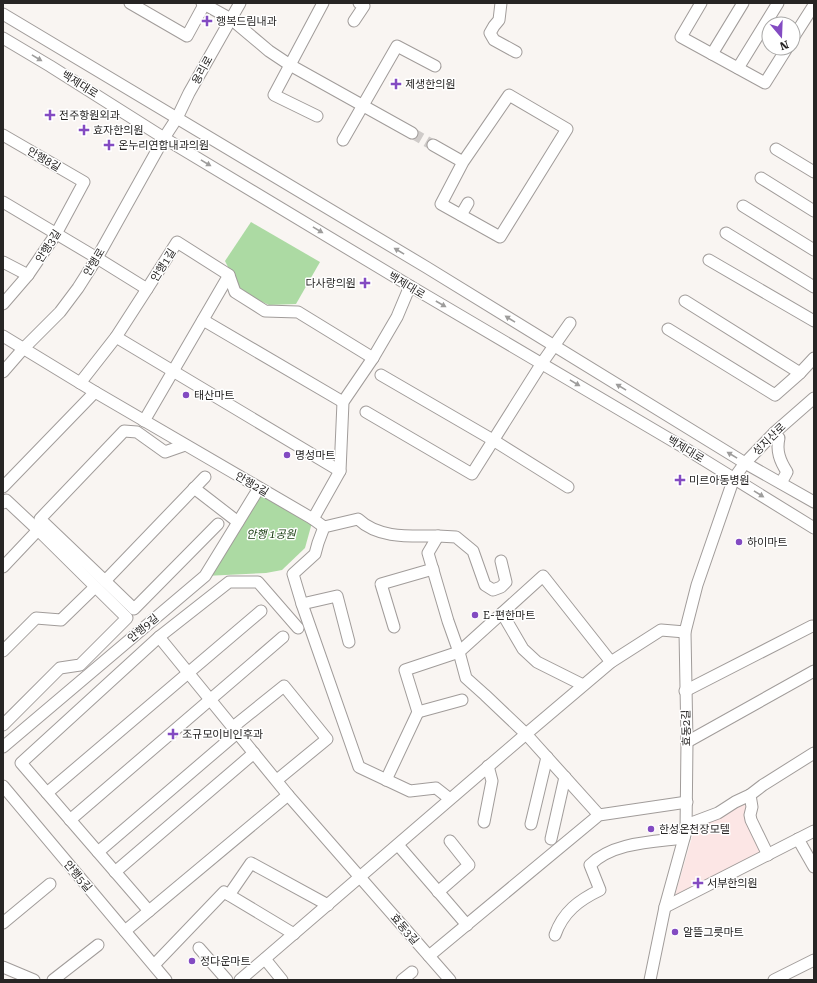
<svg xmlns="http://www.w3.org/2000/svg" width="817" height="983" font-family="'Roboto Serif','Noto Sans KR',serif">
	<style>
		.commercial { fill: #fce6e5 }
		.green { fill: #acdaa3 }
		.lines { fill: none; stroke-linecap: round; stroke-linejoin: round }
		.minor-tunnel { stroke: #cfcbc9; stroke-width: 11; stroke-dasharray: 11 5.5; stroke-linecap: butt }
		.minor-casing { stroke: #a19c9a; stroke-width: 13 }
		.minor { stroke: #fff; stroke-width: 11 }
		.oneway { fill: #9e9d9c }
		.poi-dot { fill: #834bc2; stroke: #fff; stroke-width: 1.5 }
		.labels { text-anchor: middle; stroke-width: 3; stroke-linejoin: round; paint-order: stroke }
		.poi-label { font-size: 11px; fill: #272524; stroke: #fff; text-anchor: start }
		.street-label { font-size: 11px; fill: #272524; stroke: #fff }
		.park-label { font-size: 11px; font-style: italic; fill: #113609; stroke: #fff }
	</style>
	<rect width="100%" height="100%" fill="#f9f5f2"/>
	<path class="commercial" d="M745,800L766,854L681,898L675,895L696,824Z"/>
	<g class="green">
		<path d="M251,222L320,262L296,304L269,305L250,296L238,287L225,261Z"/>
		<path d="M259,488L313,519L305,548L282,570L266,573L205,576Z"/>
	</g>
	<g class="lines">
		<path class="minor-tunnel" d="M412,133L433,145"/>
		<defs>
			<g id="minor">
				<path d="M130,3L187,36L205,3"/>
				<path d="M202,3L231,19L269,51L290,65L412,133"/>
				<path d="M501,3L499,20L494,26L490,33L494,40L516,52"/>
				<path d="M701,3L681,37L765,83L787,48"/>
				<path d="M3,14L426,267L745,463L814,502"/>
				<path d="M354,21L364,6L359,3"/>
				<path d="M3,38L50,66L164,138L410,286L683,447L814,528"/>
				<path d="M793,38L814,5"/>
				<path d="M712,54L743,3"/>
				<path d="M738,68L778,3"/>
				<path d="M317,116L274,95L323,3"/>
				<path d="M3,135L84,182L56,234L28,275L3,304"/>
				<path d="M343,140L397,46L435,66"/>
				<path d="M433,145L463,162L441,204L500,237L567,129L509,95L463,162"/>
				<path d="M776,149L814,172"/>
				<path d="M761,178L814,211"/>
				<path d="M3,202L97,258L147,289L177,242L229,275L235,292L265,311L298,312L373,358"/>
				<path d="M743,206L814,250"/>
				<path d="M461,215L468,203"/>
				<path d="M726,233L814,287"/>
				<path d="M709,260L814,321"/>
				<path d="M3,262L28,275"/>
				<path d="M685,301L800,373"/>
				<path d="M203,320L343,402"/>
				<path d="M668,329L775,395L800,373L814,358"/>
				<path d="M3,336L95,392L313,519L324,527"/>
				<path d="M116,337L340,471"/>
				<path d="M3,372L23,349L60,312L78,288L97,258L164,138L177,118L189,93L240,3"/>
				<path d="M381,375L493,440L568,487"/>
				<path d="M80,383L116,337L147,289"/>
				<path d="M366,412L472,474L542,363L570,323"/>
				<path d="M144,421L229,275"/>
				<path d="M774,433L779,438C776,451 780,461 787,472L781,483"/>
				<path d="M185,445L165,452L137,432L124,431L40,519L105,581L205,477"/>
				<path d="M3,487L95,392"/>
				<path d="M194,488L238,522"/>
				<path d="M3,503L6,500L38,530L3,567"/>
				<path d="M313,519L340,471L343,402L373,358L397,317L410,286"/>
				<path d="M438,536L456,537L473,551L485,585L493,590L501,587L506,582L501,561"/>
				<path d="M105,581L134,609L218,524"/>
				<path d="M302,604L337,596L349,642"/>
				<path d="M502,613L523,649L537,662L583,685"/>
				<path d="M394,627L381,584L433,569"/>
				<path d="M159,637L288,795L450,980"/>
				<path d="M3,651L36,618L61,620L95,587"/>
				<path d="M685,691L812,626"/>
				<path d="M418,712L462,700"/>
				<path d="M3,725L60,668L80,665L127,618L38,530"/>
				<path d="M233,727L284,686L327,739L277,780"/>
				<path d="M687,742L814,671"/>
				<path d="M3,747L205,576L259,488"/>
				<path d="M386,780L418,712L405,670L459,652L543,576L611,662"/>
				<path d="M3,786L166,980"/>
				<path d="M47,793L261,611"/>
				<path d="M599,815L526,734L611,662L661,630L685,632"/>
				<path d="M70,820L283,637"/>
				<path d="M484,822L492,781L488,766"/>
				<path d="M531,824L547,757"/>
				<path d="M686,825L718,813L735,802L750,795"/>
				<path d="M551,839L565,777"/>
				<path d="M798,839L814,867"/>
				<path d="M398,845L467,925"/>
				<path d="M98,852L237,733"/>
				<path d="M768,855L751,820L750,815L752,807L750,795L763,785L814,753"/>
				<path d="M115,872L254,753"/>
				<path d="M438,892L469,865L450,841"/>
				<path d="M229,895L251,863L328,905"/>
				<path d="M665,907L814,831"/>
				<path d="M149,911L21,763L159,637L229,582H258L298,628"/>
				<path d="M3,923L50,884"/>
				<path d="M125,931L288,795"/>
				<path d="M555,935C563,912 579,900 600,890L590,865C613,842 653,842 684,838"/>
				<path d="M199,948L227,980"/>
				<path d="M429,956L599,815L687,802"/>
				<path d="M265,959L282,980"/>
				<path d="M154,965L224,892L294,934"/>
				<path d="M3,967L34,980"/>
				<path d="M53,980L98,945"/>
				<path d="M240,980L526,734L485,695L466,678L459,652L448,621L428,553L438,536C411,536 379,539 358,519L324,527L318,543L315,554L293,574L302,604L359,767L410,791L436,788L450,799"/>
				<path d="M402,980L412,972"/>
				<path d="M650,980L665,907L686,831L687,742L685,632L697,585L734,478L745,463L774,433L814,398"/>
				<path d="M774,980L814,960"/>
			</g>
		</defs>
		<use href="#minor" class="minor-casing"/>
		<use href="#minor" class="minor"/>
	</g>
	<defs><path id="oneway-solid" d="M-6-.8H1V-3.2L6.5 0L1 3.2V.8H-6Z"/></defs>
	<g class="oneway">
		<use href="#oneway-solid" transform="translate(37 58) rotate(31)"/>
		<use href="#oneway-solid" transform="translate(206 163) rotate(31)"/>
		<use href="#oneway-solid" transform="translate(318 230) rotate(31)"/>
		<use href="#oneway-solid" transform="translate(399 251) rotate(-149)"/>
		<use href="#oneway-solid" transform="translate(441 304) rotate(30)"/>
		<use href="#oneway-solid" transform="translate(510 319) rotate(-148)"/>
		<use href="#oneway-solid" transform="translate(575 383) rotate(31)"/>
		<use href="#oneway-solid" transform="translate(621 387) rotate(-149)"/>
		<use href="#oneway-solid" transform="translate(732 455) rotate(-149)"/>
		<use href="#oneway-solid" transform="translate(759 494) rotate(32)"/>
	</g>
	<g class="poi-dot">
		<path d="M205 15h4v4h4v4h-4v4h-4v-4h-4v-4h4z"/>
		<path d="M394 78h4v4h4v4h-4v4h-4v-4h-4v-4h4z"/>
		<path d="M48 109h4v4h4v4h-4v4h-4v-4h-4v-4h4z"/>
		<path d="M82 124h4v4h4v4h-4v4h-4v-4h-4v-4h4z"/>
		<path d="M107 139h4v4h4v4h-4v4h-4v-4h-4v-4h4z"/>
		<path d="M363 277h4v4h4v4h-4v4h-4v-4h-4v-4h4z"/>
		<circle cx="186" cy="395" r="4"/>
		<circle cx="287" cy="455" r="4"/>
		<path d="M678 474h4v4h4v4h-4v4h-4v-4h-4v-4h4z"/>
		<circle cx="739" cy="542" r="4"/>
		<circle cx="475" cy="615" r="4"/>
		<path d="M171 728h4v4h4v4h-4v4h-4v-4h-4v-4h4z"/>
		<circle cx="651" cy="829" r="4"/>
		<path d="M696 877h4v4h4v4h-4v4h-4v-4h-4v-4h4z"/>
		<circle cx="675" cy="932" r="4"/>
		<circle cx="192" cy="961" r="4"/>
	</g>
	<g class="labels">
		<g class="poi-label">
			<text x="216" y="25">행복드림내과</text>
			<text x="405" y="88">제생한의원</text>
			<text x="59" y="119">전주항원외과</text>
			<text x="93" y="134">효자한의원</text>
			<text x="118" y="149">온누리연합내과의원</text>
			<text x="356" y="287" text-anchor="end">다사랑의원</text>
			<text x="194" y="399">태산마트</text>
			<text x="295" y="459">명성마트</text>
			<text x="689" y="484">미르아동병원</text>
			<text x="747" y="546">하이마트</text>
			<text x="483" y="619">E-편한마트</text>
			<text x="182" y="738">조규모이비인후과</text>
			<text x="659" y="833">한성온천장모텔</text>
			<text x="707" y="887">서부한의원</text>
			<text x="683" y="936">알뜰그릇마트</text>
			<text x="200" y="965">정다운마트</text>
		</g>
		<g class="street-label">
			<text transform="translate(202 70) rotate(-61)" y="4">용리로</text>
			<text transform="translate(80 84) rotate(32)" y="4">백제대로</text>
			<text transform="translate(44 159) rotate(30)" y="4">안행8길</text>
			<text transform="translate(48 246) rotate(-57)" y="4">안행3길</text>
			<text transform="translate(94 262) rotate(-59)" y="4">안행로</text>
			<text transform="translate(163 265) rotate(-58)" y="4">안행1길</text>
			<text transform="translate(407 285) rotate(31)" y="4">백제대로</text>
			<text transform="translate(769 439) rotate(-44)" y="4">성지산로</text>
			<text transform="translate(686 449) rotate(31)" y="4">백제대로</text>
			<text transform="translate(252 484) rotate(30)" y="4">안행2길</text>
			<text transform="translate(143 628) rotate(-40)" y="4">안행9길</text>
			<text transform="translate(686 728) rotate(-91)" y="4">효동2길</text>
			<text transform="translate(78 876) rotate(50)" y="4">안행5길</text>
			<text transform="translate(405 929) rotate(49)" y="4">효동3길</text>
		</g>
		<g class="park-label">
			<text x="271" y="538">안행 1공원</text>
		</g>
	</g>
	<rect width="817" height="983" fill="none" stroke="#272524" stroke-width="8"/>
	<g transform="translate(781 36) rotate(161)"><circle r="19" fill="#ffffff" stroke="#a9a8a7"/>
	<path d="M0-3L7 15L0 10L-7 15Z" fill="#834bc2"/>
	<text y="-6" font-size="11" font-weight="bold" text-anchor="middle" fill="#272524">N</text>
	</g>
</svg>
